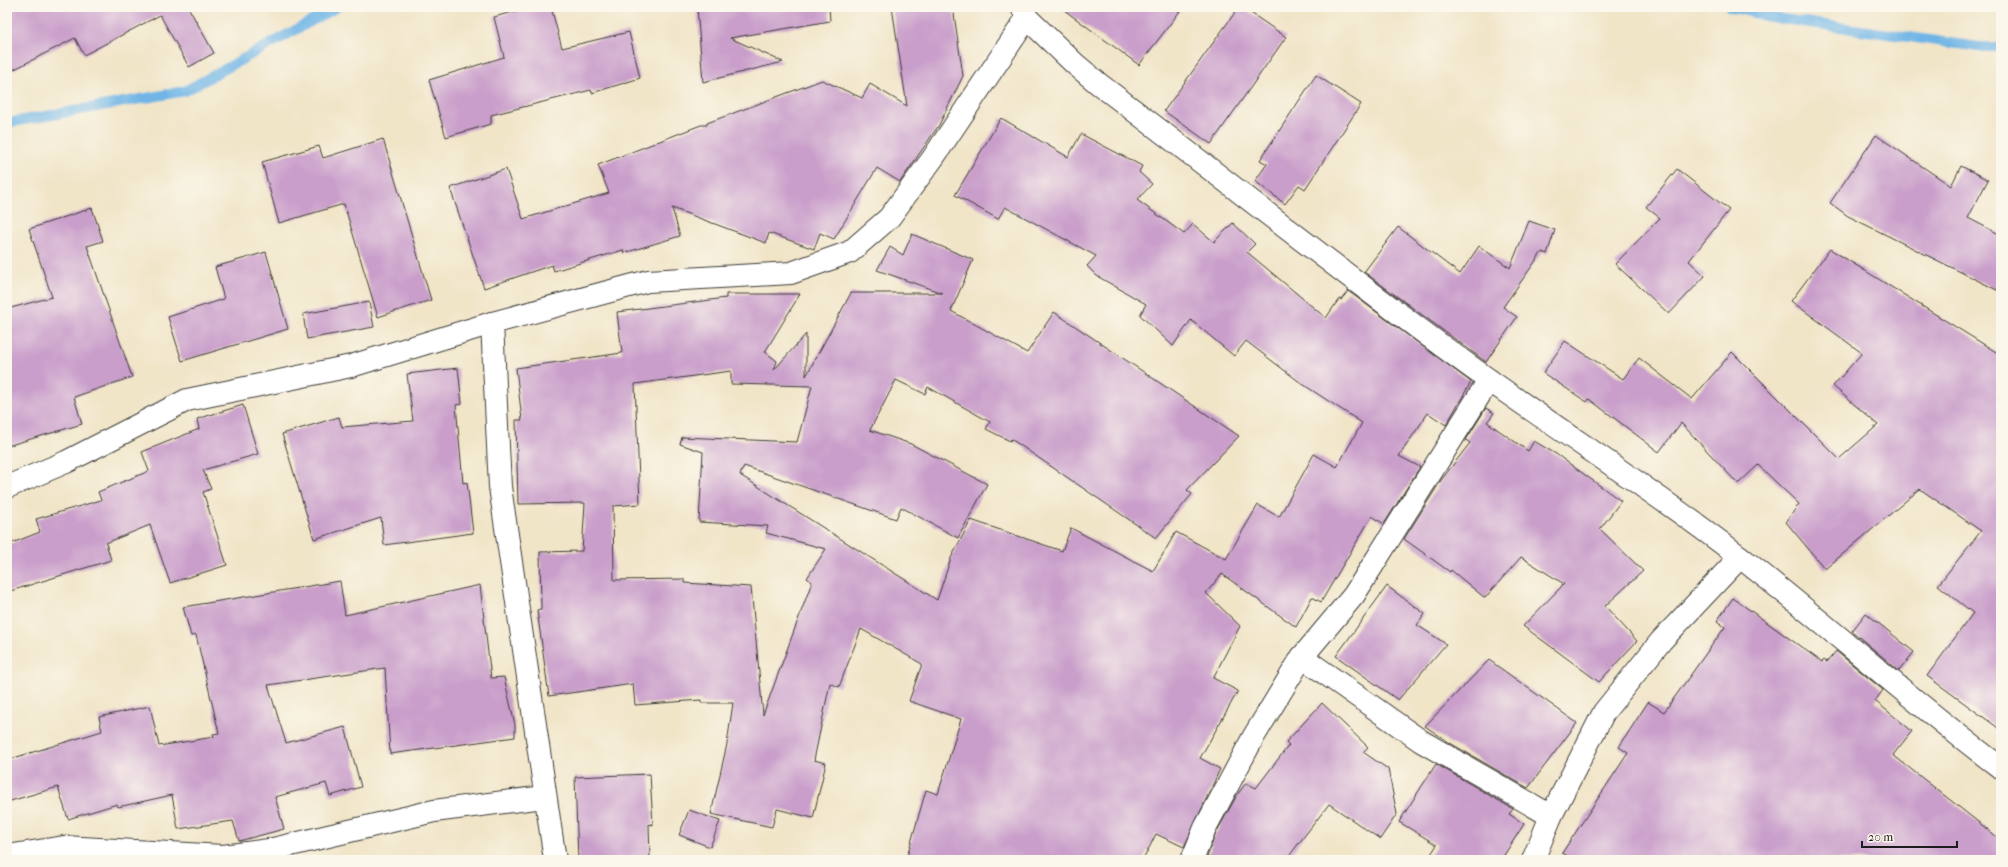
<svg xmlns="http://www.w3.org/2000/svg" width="2008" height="867" font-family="'IM FELL French Canon',serif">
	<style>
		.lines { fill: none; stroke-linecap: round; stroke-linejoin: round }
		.stream { stroke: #70b5e6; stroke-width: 10 }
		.building { fill: #c99eca; fill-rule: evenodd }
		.minor-casing { stroke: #3c3a36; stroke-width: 24 }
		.minor { stroke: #fff; stroke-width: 22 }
	</style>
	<rect width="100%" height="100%" fill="#fbf7ec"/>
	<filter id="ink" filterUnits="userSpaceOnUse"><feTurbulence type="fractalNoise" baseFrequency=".025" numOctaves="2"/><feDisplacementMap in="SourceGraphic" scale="8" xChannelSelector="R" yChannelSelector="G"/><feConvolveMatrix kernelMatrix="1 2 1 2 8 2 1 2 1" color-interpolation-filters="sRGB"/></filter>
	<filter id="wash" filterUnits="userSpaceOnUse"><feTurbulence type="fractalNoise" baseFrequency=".012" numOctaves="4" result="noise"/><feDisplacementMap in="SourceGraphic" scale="16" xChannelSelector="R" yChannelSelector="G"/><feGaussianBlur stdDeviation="0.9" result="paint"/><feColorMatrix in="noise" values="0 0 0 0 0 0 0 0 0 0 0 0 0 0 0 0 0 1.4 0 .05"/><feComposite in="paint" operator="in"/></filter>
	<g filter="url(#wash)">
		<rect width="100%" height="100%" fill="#f1e5c8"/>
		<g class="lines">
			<g class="stream">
				<path d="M1730,7L1769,17L1979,47H2001"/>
				<path d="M7,123L185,91L337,7"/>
			</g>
		</g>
		<g id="blocks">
			<g class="building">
				<path d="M7,7H188L214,53L189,67L160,15L84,55L75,38L7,73Z"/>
				<path d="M531,7H551L562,48L629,32L640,78L592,93L591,90L491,115V124L446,137L429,80L504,57L494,17Z"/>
				<path d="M697,7H829L830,21L730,38L783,62L703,82Z"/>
				<path d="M892,7H953L963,76L939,125L900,182L877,168L834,239L820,233L814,249L769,233L766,243L672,208L680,236L624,253L623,250L554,271L552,265L484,288L450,188L506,169L523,219L609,193L598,165L701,125H707V123L822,80L862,98L870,84L907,106Z"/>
				<path d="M1060,7H1183L1139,65Z"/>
				<path d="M1239,7H1242L1286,37L1211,144L1164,111Z"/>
				<path d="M1316,75L1361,104L1305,189L1299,185L1285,204L1255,181L1267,164L1260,160Z"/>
				<path d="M1001,118L1068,157L1081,134L1142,166L1139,172L1152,184L1137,200L1184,234L1193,224L1214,242L1233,223L1255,244L1247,252L1326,318L1339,299L1341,300L1348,291L1471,382L1446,425L1428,413L1399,456L1420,467L1384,524L1372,516L1321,602L1312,597L1296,627L1222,574L1206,593L1240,626L1213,678L1238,691L1200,758L1220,769L1184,847L1156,834L1143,860H906L926,790L938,794L961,719L909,701L922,664L861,629L839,687L830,683L814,760L826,763L813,818L777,809L772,827L711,814L727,744L733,703H701V700L635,705L633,684L549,696L537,610L541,609L540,552L582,551L585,503L518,504L516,420H522L516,368L622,353L617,312L726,298V294H800L765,352L777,361L774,370L806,334V376L851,293H942L877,270L890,247L903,255L912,234L973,260L951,311L1027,353L1054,312L1239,436L1187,490L1192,494L1156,538L1011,439L1010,441L986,429L990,422L928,387L925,394L896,380L870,430L911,444L987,484L958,538L901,507L896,519L744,466L740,475L937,600L951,558L971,520L1062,551L1071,528L1153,571L1176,532L1226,559L1258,505L1279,517L1314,454L1337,467L1362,423L1301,383L1246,341L1234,356L1191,320L1173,346L1140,315L1146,304L1097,276L1087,266L1096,256L1005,207L998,219L955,195ZM731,371V384L812,386L797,442L682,437L680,444L703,452L699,522L768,526L766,533L826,549L807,578L812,582L763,715L751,587L684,583V579L614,580L613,506L640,504L635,384Z"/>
				<path d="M1876,135L1951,186L1961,166L1988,180L1968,218L2001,235V292L1848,216L1830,203Z"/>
				<path d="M383,139L431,300L378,317L344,204L279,223L262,162L319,146L323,158Z"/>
				<path d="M1677,169L1729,210L1689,261L1705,276L1669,314L1615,264L1660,218L1646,207Z"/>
				<path d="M92,208L103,241L87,246L132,377L74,397L82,424L7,446V309L52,297L29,229Z"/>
				<path d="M1529,221L1555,230L1547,254L1542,252L1503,307L1517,317L1486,362L1364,272L1398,227L1460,274L1479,246L1510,268Z"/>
				<path d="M1830,249L2001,355V730L1927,676L1973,613L1938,585L1981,531L1920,489L1825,569L1786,522L1799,504L1758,465L1738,484L1681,423L1659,452L1589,399L1587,402L1543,373L1565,341L1623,379L1639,358L1692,399L1732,352L1839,459L1878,425L1833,386L1862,353L1791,301Z"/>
				<path d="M266,252L288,329L182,361L168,317L224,299L215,267Z"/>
				<path d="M369,302L374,327L307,339L303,314Z"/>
				<path d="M458,368L462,404L456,405L463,483L467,482L473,533L384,545L381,518L314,539L282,434L339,417L342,427L413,421L407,374Z"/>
				<path d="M243,405L258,454L203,470L211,489L203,492L227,565L170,583L150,525L106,543L111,560L7,592V545L40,532L36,519L101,500L98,492L149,471L142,452L199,429L197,419Z"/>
				<path d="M1486,408L1494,413L1487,422L1528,451L1534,441L1556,454L1621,501L1600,529L1643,571L1605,606L1637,641L1599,682L1523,626L1564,584L1521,557L1485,598L1451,570L1450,572L1404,539L1442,479L1470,443L1466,440Z"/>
				<path d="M340,581L345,615L480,585L491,678L504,677L515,725V737L390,754L385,668L268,685L286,743L345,727L361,787L330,796L326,783L275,797L284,829L239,841L233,821L178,829L172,795L118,807L117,804L68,819L58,787L7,802V760L102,731L99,717L150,706L159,746L214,737L213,734L219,733L196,635L191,636L183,607Z"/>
				<path d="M1387,586L1425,614L1417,625L1446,644L1398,700L1336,656Z"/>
				<path d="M1733,598L1822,662L1824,660L1827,662L1836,651L1883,690L1875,701L1912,731L1893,755L2001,840V860H1576L1562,853L1628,753L1619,747L1648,702L1664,712L1725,627L1717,621Z"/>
				<path d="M1866,613L1914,652L1899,671L1852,631Z"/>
				<path d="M1489,660L1577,723L1528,788L1450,743L1425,726Z"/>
				<path d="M1322,703L1368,747L1363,752L1388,769L1397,814L1380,839L1329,804L1286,860H1213L1207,857L1216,833L1237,795L1246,783L1256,788L1289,745L1286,742Z"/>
				<path d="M1436,764L1513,809L1509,814L1524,824L1501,860H1427L1437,845L1399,822Z"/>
				<path d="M650,774L653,825L649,824L650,860H578L575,777Z"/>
				<path d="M689,810L720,821L710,847L679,835Z"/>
			</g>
		</g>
	</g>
	<g filter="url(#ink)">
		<use href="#blocks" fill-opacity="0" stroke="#3c3a36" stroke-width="1"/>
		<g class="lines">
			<defs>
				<g id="minor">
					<path d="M1022,7L1027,18L1075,64L1099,84C1229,182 1356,285 1489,380C1572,439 1659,494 1740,557C1828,625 1911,701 2001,768"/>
					<path d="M492,323L500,487L555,860"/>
					<path d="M7,487L66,462L187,400L351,366L492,323L648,281L791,273L850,252L889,218L933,158L1027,18"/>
					<path d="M1302,657L1421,741L1551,816"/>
					<path d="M7,856L64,847L223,856L269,850L434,811L544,797"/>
					<path d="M1192,860L1205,828L1254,736L1302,657L1354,595L1489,380"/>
					<path d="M1533,860L1551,816L1604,712L1661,641L1740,557"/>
				</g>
			</defs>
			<use href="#minor" class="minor-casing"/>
			<use href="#minor" class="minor"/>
		</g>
	</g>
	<rect width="2008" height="867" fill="none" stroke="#fbf7ec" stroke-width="24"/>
	<path d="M1862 841v6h95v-6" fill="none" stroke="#1c1c1c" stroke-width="2"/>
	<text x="1868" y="841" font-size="12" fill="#1c1c1c" stroke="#fbf7ec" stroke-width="3" paint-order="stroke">20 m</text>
</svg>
